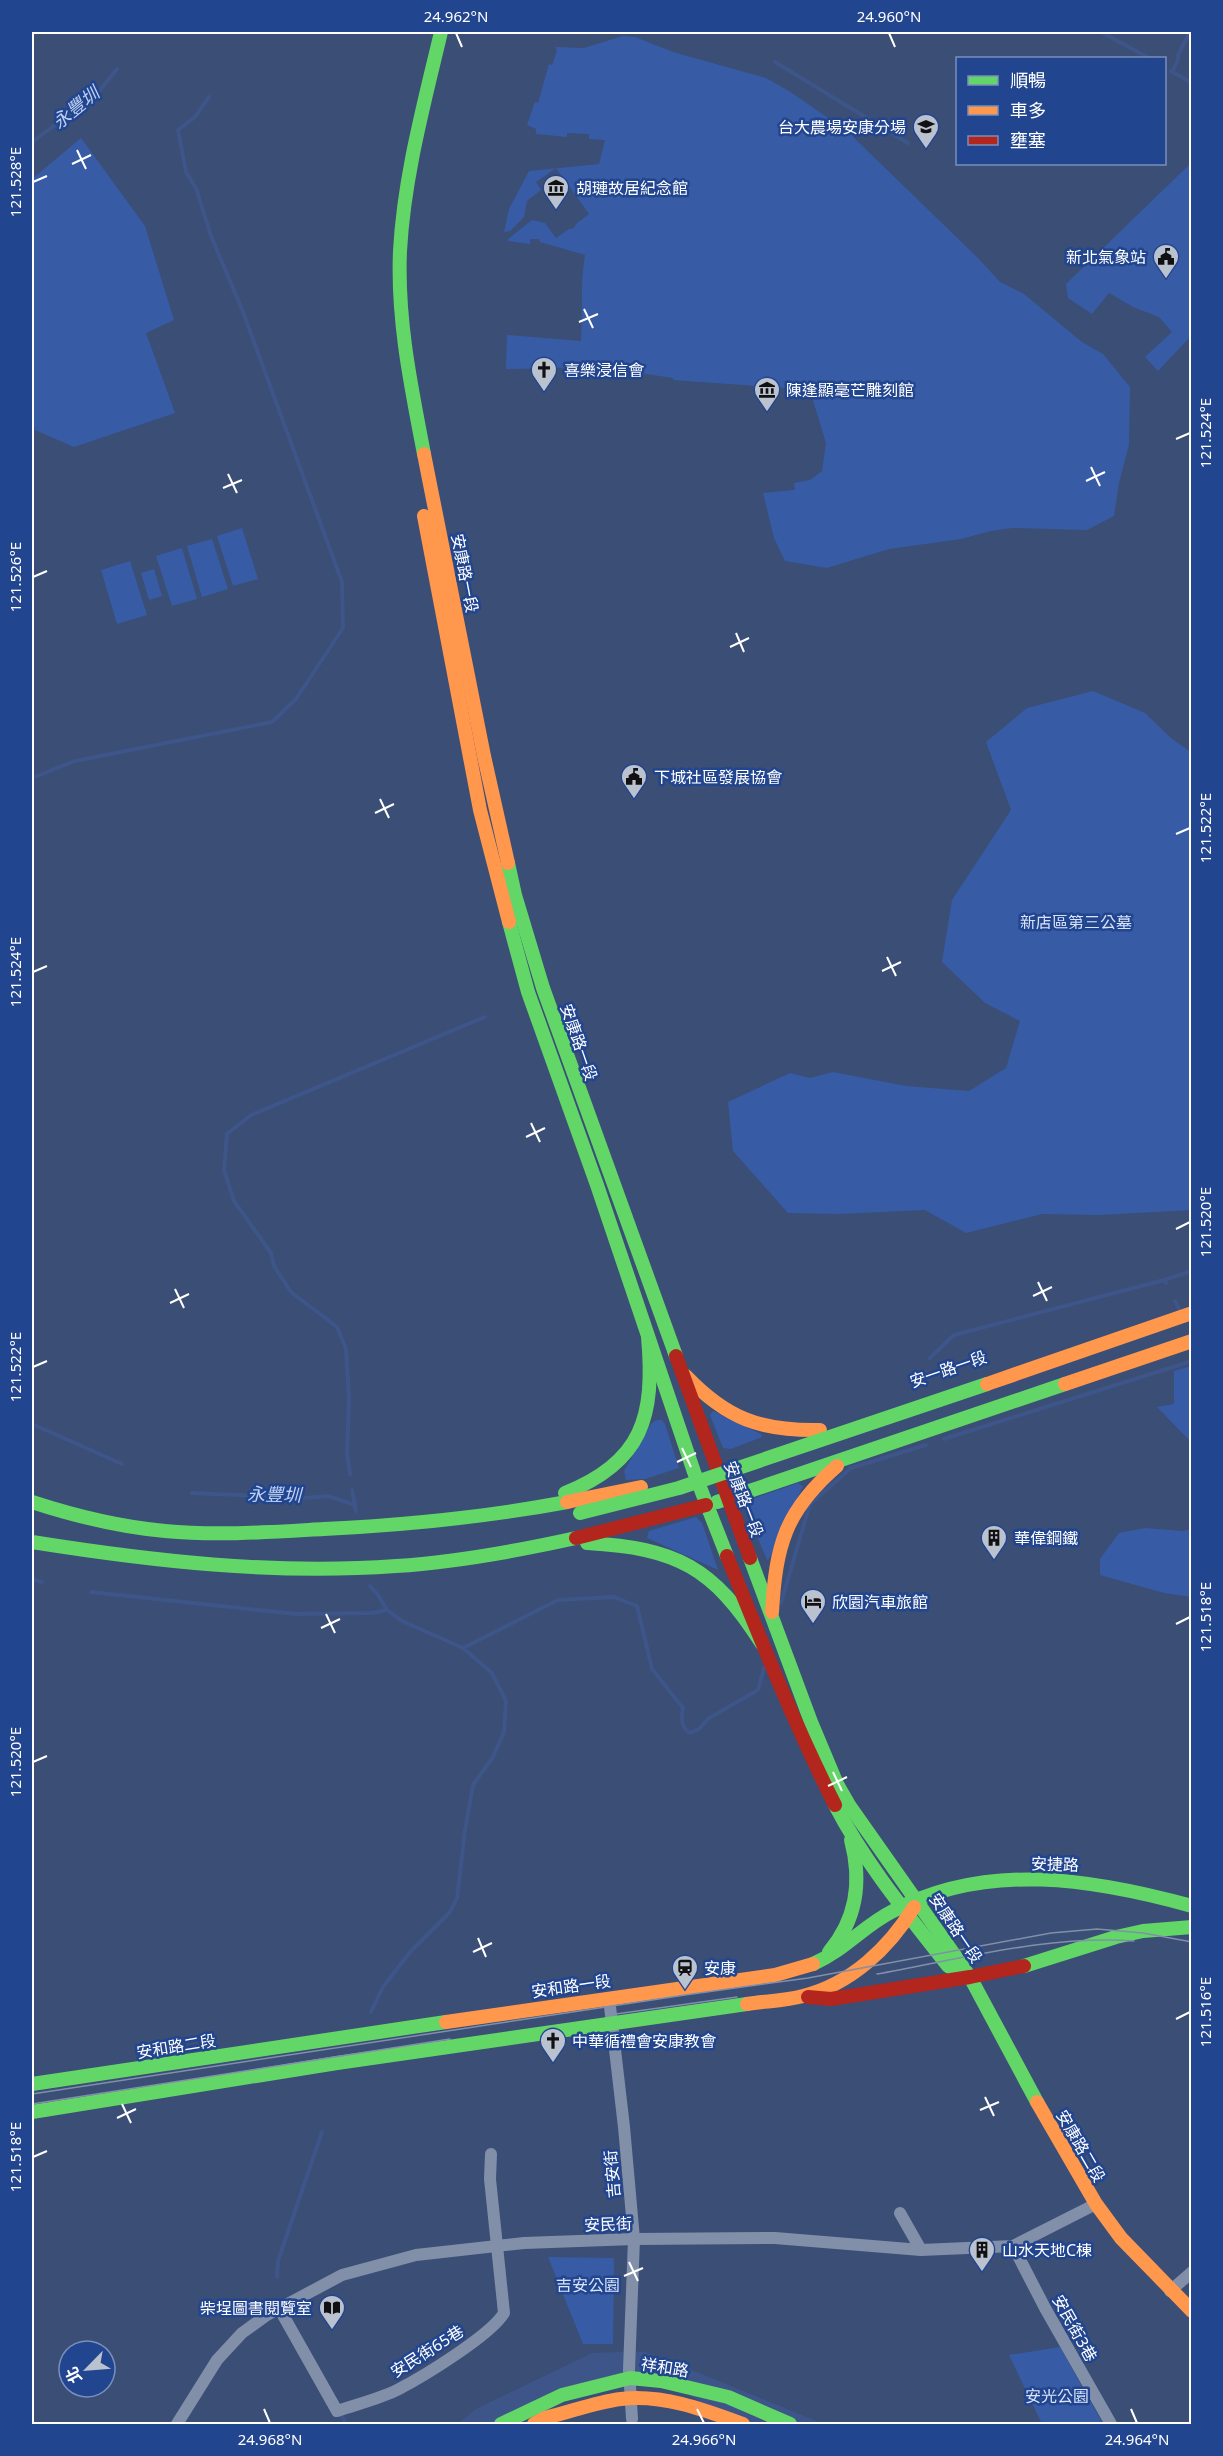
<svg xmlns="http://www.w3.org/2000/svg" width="1223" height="2456" font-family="'Noto Sans','Noto Sans TC',sans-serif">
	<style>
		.green { fill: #375ca5 }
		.water { fill: #3d5589 }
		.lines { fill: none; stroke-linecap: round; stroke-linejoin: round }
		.stream { stroke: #3d5589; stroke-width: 4 }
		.street { stroke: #828fa9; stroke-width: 12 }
		.fast { stroke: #63d668; stroke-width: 14 }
		.slow { stroke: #ff974d; stroke-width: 14 }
		.jam { stroke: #b3261e; stroke-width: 14 }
		.tram { stroke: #818fa9; stroke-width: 1.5 }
		.fast-bridge { stroke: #63d668; stroke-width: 14 }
		.slow-bridge { stroke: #ff974d; stroke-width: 14 }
		.ticks { fill: none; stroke: #fff; stroke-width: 2 }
		.labels { text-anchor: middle; stroke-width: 5; stroke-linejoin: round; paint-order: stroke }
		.poi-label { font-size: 16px; fill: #fff; stroke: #22458f; text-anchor: start }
		.street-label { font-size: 16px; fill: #fff; stroke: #22458f }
		.park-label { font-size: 16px; fill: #d7e3f9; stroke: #22458f }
		.water-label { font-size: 18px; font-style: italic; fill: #bed0f3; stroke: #22458f }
		.neatline { fill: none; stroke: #fff; stroke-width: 2 }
		.ticks-label { font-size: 15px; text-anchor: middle; fill: #fff }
	</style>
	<rect width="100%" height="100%" fill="#3a4e76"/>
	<g class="green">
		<path d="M623,36L635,37L673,52L766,78L789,91L847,131L979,259L1000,282L1024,294L1082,342L1103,354L1130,387L1129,445L1119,483L1114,516L1087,530L1012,528L991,531L961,539L889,549L827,568L785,561L774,538L763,493L795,490L794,483L810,480L822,471L826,443L812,397L799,389L673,380V378C643,374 606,365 576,367C552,368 529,369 506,369L507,335L581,341C583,311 580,284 585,255L540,242L539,239H530V244L508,241V239L532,220L545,223L556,238L569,229L574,228L576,224L589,214L556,168L536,182L541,190L527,201L524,217L510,231L504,232L509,209L529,171L599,164L605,140L589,139V134L567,133V137L536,134V129L527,125L535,102L538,103L549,64L552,65L557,51L555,47L584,48Z"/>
		<path d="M81,138L145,226L174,320L146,333L175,413L74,447L35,430L32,416V179Z"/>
		<path d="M1191,163V336L1158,371L1145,357L1172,332L1159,317L1133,307L1109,293L1092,314L1068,298L1066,284Z"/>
		<path d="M242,528L258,579L233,586L217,536Z"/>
		<path d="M212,539L228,589L202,597L187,546Z"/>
		<path d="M182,548L197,599L172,606L156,556Z"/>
		<path d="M130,561L147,615L117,624L101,570Z"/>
		<path d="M154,569L162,596L149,600L141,573Z"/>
		<path d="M1093,691L1145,713L1172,739L1191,752V1210L1100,1215L1042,1214L966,1233L925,1210L839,1214L788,1213L733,1151L728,1102L790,1073L810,1078L833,1072L906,1086L969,1091L1006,1068L1020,1021L985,1003L942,962L952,900L1011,810L986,742L1027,708Z"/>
		<path d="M1191,1366H1192L1191,1442L1157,1407L1174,1404V1371Z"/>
		<path d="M713,1411L761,1434L762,1437L731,1449L723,1448L710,1415Z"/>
		<path d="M656,1420H662L665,1424L679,1468L645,1479L626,1480L624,1471L651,1424Z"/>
		<path d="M798,1483L803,1486L769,1559L767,1560L744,1505L746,1501Z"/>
		<path d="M696,1517L702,1523L718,1570L647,1538L649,1531Z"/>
		<path d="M1145,1528L1183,1531L1191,1529V1597L1164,1593L1100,1575V1559L1119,1533Z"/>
		<path d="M548,2257L614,2258L613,2344H583Z"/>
		<path d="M1060,2347L1103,2424H1042L1009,2355Z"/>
	</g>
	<path class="water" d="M619,2352H645L667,2360L824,2424H737L688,2394L625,2377L499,2424H457L476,2409L592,2353Z"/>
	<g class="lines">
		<g class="stream">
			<path d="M1101,32L1149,58"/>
			<path d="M775,62L908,143"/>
			<path d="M1171,71L1192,83"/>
			<path d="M1172,72L1178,60V55L1190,32"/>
			<path d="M32,142L97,94L117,69"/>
			<path d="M32,778L75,761L272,722L296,699L343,628L342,582L243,312L211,236L196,188L186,172L178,130L195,117L209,97"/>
			<path d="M1164,1280L1192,1271"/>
			<path d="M1175,1301L1180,1311"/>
			<path d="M930,1358L954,1335L1164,1280L1166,1283"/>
			<path d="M32,1424L122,1464"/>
			<path d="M944,1439L1192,1361"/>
			<path d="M350,1474L347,1454L349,1398L346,1349L337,1327L291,1292L274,1266L271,1253L234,1201L224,1170L227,1134L251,1115L485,1017"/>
			<path d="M352,1490L356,1511"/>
			<path d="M192,1493L306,1498L328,1496L355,1505"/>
			<path d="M32,1579L42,1582"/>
			<path d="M370,1586L378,1595L387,1610L402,1621L463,1648L492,1673L506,1701L504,1732L493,1757L473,1785L465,1830L457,1898L450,1912L410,1952L383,1987L371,2012"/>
			<path d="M91,1592L296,1614L373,1613L387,1610"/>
			<path d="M781,1603L810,1504L851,1468L926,1445"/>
			<path d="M463,1648L558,1600L614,1597L637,1606L652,1669L683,1708C681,1717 681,1728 690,1733L699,1729L709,1718L758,1690L764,1668"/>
			<path d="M277,2277L278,2261L322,2132"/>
			<path d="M341,2414L346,2424"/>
		</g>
		<g class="street">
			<path d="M609,1998L624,2127L634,2239L629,2370L632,2419"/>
			<path d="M900,2213L921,2250"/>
			<path d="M1013,2246L1045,2308L1111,2424"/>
			<path d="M1170,2291L1192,2272"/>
			<path d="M279,2308L337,2411C357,2404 380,2399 399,2389C424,2376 491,2335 504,2313L490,2179L491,2154"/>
			<path d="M177,2424L217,2360L242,2333L267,2315L342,2275L416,2255L524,2243L634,2239L775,2238L921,2250L1013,2246L1096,2204"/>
		</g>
		<g class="fast">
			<path d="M424,454C411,386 397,320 400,251C404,177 424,104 441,32"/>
			<path d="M508,863L515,895L543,988L676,1356"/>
			<path d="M509,922L528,992L597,1185L694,1472L727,1556"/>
			<path d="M565,1493C643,1462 655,1416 648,1337"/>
			<path d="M32,1502C75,1516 119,1527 165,1531C217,1536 271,1532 324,1529C405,1525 487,1517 567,1502"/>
			<path d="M717,1502L1065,1384"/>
			<path d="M32,1542C152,1561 274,1575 396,1566C457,1562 517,1551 576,1538"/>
			<path d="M587,1543C677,1548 713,1567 762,1644"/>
			<path d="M750,1558L811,1722L837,1784L849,1805L970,1977L1037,2102"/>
			<path d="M835,1805C865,1863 908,1915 948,1966L958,1971"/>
			<path d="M829,1952C857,1919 862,1881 851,1840"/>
			<path d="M813,1964C845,1950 863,1926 893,1911C987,1861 1094,1879 1192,1906"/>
			<path d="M1024,1966L1116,1937L1143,1931L1192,1927"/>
			<path d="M32,2084L446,2022"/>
			<path d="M32,2112L337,2063L747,2004"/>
			<path d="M501,2424L562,2395L630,2378L661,2381L728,2397L790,2424"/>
		</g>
		<g class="slow">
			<path d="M424,454L484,756L508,863"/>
			<path d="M424,516L480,810L509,922"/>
			<path d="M686,1376C727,1419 761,1431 820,1430"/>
			<path d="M1065,1384L1192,1341"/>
			<path d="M567,1502L641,1487"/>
			<path d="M772,1612C776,1545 785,1511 837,1466"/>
			<path d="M747,2004C765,2001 785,2001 803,1996C851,1984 889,1948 914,1907"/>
			<path d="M446,2022L775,1975L813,1964"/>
			<path d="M1037,2102L1096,2204L1121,2238L1192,2311"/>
			<path d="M534,2424L545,2418C570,2412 596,2402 621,2399C663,2394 705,2410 743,2424"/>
		</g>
		<g class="jam">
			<path d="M676,1356L750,1558"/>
			<path d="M576,1538L706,1505"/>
			<path d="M727,1556C761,1640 794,1724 835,1805"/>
			<path d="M808,1997L831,1999L970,1977L1024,1966"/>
		</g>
		<g class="tram">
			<path d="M877,1974C961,1959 1048,1935 1134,1941"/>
			<path d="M616,2014L737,1997"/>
			<path d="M32,2094L685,1995L808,1978L1051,1933L1097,1929L1143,1933L1192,1942"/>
			<path d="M32,2104L450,2039"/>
		</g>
		<path class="fast-bridge" d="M580,1513L679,1488L987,1384"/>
		<path class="slow-bridge" d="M987,1384L1192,1313"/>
	</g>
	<path class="ticks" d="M456,33L462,47M889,33L895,47M77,150L86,169M72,164L91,155M33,182L47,176M584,309L593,328M579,322L598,314M1176,439L1190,433M1091,467L1100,486M228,474L237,493M1086,481L1105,472M223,488L242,480M33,577L47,571M736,633L744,652M730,647L749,638M380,799L389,818M375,813L394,804M1176,834L1190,828M887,957L896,976M882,971L901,962M33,972L47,966M531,1123L540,1142M526,1137L545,1128M1176,1229L1190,1222M1038,1282L1047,1301M175,1289L184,1308M1033,1296L1052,1287M170,1303L189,1294M33,1367L47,1361M682,1448L691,1467M677,1462L696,1453M326,1614L335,1633M1176,1624L1190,1617M321,1628L340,1619M33,1762L47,1756M833,1772L842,1791M828,1786L847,1777M478,1938L486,1957M473,1952L492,1943M1176,2019L1190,2012M985,2097L994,2116M122,2104L131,2123M980,2110L999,2102M117,2118L136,2109M33,2157L47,2151M629,2262L638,2281M624,2276L643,2268M264,2409L270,2423M697,2409L704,2423M1131,2409L1137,2423"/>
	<defs>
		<symbol id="university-pin" viewBox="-11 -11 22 30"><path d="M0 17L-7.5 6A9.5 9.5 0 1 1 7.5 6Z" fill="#bac1cf" stroke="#22458f"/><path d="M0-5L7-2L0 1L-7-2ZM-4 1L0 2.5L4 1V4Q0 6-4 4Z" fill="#111"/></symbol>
		<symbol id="museum-pin" viewBox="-11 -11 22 30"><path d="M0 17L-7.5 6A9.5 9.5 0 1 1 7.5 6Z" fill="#bac1cf" stroke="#22458f"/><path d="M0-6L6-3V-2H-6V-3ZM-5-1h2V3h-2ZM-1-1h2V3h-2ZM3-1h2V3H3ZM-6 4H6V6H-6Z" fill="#111"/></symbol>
		<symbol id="civic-pin" viewBox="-11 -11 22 30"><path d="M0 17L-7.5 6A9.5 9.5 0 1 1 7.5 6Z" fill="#bac1cf" stroke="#22458f"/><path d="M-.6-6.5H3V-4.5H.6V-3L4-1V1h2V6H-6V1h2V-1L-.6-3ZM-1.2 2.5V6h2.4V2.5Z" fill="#111"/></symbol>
		<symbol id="church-pin" viewBox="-11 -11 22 30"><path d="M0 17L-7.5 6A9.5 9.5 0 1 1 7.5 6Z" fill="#bac1cf" stroke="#22458f"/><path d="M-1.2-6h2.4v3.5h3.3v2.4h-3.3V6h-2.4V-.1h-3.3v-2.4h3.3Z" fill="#111"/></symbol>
		<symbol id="building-pin" viewBox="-11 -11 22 30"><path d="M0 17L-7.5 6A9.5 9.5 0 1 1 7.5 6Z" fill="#bac1cf" stroke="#22458f"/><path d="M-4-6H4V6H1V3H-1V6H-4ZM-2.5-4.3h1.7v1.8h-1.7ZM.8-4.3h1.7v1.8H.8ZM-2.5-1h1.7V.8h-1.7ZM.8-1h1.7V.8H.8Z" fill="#111"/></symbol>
		<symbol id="hotel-pin" viewBox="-11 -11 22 30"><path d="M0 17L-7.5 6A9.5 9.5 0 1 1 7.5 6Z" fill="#bac1cf" stroke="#22458f"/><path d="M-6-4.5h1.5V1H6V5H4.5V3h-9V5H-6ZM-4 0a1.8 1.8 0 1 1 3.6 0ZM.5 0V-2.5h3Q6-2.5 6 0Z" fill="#111"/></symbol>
		<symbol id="station-pin" viewBox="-11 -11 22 30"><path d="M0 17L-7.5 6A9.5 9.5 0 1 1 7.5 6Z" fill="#bac1cf" stroke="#22458f"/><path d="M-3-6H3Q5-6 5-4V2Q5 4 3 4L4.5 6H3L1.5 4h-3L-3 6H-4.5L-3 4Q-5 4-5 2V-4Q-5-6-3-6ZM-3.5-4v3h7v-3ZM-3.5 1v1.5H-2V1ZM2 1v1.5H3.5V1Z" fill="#111"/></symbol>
		<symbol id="library-pin" viewBox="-11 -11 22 30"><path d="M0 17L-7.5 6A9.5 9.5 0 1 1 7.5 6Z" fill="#bac1cf" stroke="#22458f"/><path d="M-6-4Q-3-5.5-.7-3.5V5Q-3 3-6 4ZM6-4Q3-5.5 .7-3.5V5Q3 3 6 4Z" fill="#111"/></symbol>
	</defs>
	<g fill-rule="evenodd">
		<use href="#university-pin" x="911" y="112" width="30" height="40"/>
		<use href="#museum-pin" x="541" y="173" width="30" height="40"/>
		<use href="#civic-pin" x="1151" y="242" width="30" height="40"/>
		<use href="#church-pin" x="529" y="355" width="30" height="40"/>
		<use href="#museum-pin" x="752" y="375" width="30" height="40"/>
		<use href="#civic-pin" x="619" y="762" width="30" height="40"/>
		<use href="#building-pin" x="979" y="1523" width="30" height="40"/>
		<use href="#hotel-pin" x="798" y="1587" width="30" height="40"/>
		<use href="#station-pin" x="670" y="1953" width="30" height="40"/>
		<use href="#church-pin" x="538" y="2026" width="30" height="40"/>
		<use href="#building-pin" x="967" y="2235" width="30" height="40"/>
		<use href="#library-pin" x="317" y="2293" width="30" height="40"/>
	</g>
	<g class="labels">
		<g class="poi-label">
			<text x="906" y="133" text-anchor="end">台大農場安康分場</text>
			<text x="576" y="194">胡璉故居紀念館</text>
			<text x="1146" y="263" text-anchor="end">新北氣象站</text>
			<text x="564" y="376">喜樂浸信會</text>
			<text x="786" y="396">陳逢顯毫芒雕刻館</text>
			<text x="654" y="783">下城社區發展協會</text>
			<text x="1014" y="1544">華偉鋼鐵</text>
			<text x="832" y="1608">欣園汽車旅館</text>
			<text x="704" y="1974">安康</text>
			<text x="572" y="2047">中華循禮會安康教會</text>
			<text x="1002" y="2256">山水天地C棟</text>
			<text x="312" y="2314" text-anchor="end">柴埕圖書閱覽室</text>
		</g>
		<g class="street-label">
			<text transform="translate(465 573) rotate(79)" y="6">安康路一段</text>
			<text transform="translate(579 1042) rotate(71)" y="6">安康路一段</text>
			<text transform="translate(948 1369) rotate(-19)" y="6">安一路一段</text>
			<text transform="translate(744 1499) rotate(69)" y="6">安康路一段</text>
			<text transform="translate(1055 1864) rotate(2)" y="6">安捷路</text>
			<text transform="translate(956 1928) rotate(56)" y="6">安康路一段</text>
			<text transform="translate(571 1986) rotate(-8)" y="6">安和路一段</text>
			<text transform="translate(176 2046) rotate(-9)" y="6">安和路二段</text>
			<text transform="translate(1081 2146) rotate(60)" y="6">安康路二段</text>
			<text transform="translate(612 2174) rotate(-95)" y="6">吉安街</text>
			<text transform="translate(608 2224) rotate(-2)" y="6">安民街</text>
			<text transform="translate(1075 2328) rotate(61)" y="6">安民街3巷</text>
			<text transform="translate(427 2351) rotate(-32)" y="6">安民街65巷</text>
			<text transform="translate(665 2367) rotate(9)" y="6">祥和路</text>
		</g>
		<g class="park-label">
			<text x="1076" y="928">新店區第三公墓</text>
			<text x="588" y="2291">吉安公園</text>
			<text x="1057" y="2402">安光公園</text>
		</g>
		<g class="water-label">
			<text transform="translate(76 108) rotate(-39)" y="6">永豐圳</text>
			<text transform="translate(274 1495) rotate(1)" y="6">永豐圳</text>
		</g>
	</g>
	<rect width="1223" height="2456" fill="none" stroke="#22458f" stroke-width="66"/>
	<rect x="956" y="57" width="210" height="108" fill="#22458f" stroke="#7a8fbc" stroke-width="1.5"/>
	<rect x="968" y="76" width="30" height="9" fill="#63d668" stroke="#7a8fbc" stroke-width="1.5"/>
	<text x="1010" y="87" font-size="18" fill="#ffffff">順暢</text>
	<rect x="968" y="106" width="30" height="9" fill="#ff974d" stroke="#7a8fbc" stroke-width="1.5"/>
	<text x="1010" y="117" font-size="18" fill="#ffffff">車多</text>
	<rect x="968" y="136" width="30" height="9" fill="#b3261e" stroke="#7a8fbc" stroke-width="1.5"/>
	<text x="1010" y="147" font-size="18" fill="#ffffff">壅塞</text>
	<g transform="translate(87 2369) rotate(245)"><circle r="28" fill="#22458f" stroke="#7a8fbc" stroke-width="1.5"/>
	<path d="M0-4.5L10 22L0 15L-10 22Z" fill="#bac1cf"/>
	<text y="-9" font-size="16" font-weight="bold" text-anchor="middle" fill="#ffffff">北</text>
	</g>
	<rect x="33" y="33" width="1157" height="2390" class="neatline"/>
	<g class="ticks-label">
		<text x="456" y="22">24.962°N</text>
		<text x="889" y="22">24.960°N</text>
		<text transform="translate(16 182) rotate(-90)" y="5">121.528°E</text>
		<text transform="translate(1206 433) rotate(-90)" y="5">121.524°E</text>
		<text transform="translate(16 577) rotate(-90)" y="5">121.526°E</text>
		<text transform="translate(1206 828) rotate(-90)" y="5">121.522°E</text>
		<text transform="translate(16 972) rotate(-90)" y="5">121.524°E</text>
		<text transform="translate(1206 1222) rotate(-90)" y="5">121.520°E</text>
		<text transform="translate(16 1367) rotate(-90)" y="5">121.522°E</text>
		<text transform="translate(1206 1617) rotate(-90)" y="5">121.518°E</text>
		<text transform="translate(16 1762) rotate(-90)" y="5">121.520°E</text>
		<text transform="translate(1206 2012) rotate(-90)" y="5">121.516°E</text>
		<text transform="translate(16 2157) rotate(-90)" y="5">121.518°E</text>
		<text x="270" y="2445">24.968°N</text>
		<text x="704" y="2445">24.966°N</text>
		<text x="1137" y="2445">24.964°N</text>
	</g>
</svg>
